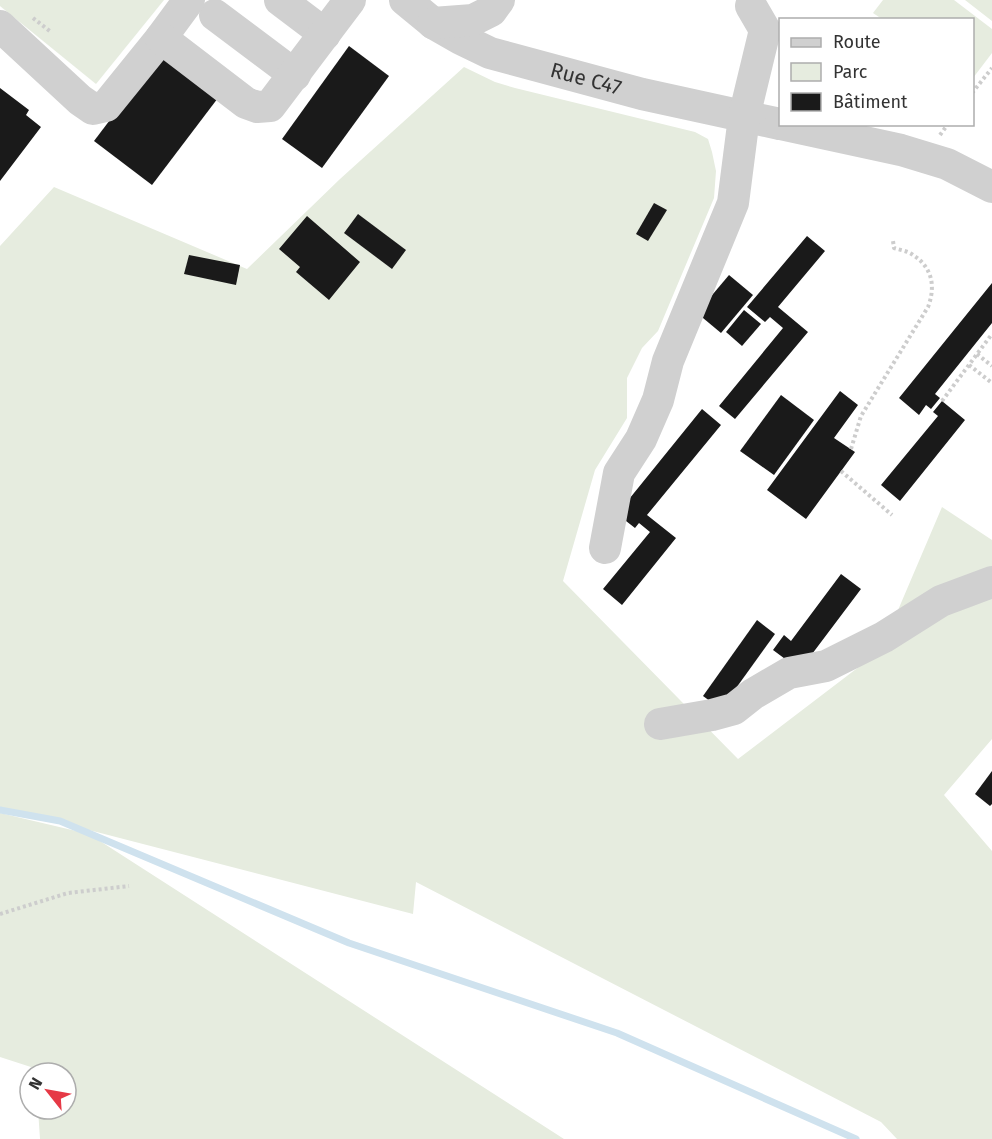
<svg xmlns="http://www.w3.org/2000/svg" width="992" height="1139" font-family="'Fira Sans',sans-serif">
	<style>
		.green { fill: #e6ecdf }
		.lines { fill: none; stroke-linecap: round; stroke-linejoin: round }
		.stream { stroke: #cfe2ee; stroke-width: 7 }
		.building { fill: #1a1a1a }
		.path { stroke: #cdcdcd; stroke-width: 4; stroke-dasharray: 3 3; stroke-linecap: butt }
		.minor { stroke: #d0d0d0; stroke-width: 32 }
		.labels { text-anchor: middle; stroke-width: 6; stroke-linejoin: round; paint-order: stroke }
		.street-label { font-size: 21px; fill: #333; stroke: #fff }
	</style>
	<rect width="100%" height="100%" fill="#fff"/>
	<g class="green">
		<path d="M0,0H164L96,84L0,6Z"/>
		<path d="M883,0H954L992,29V53L973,78L972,20L882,19L873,13Z"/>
		<path d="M965,0H992V21Z"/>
		<path d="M464,67L495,82L515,88L695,132L708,139L712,152L716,171L714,198L658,331L642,348L627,378V418L595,470L563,581L738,759L881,650L942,507L992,540V739L944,795L992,851V1139H897L881,1122L416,882L413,914L0,807V246L54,187L247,269L340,179Z"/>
		<path d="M0,813L89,834L564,1139H40L38,1109H66V1073H35L34,1068L0,1057Z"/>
	</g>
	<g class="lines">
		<path class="stream" d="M0,810L60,821L349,943L617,1033L856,1139"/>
	</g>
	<g class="building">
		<path d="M349,46L389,76L322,168L282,139Z"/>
		<path d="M163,50L221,94L152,185L94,141Z"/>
		<path d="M0,88L29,110L26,115L41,127L0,181Z"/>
		<path d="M654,203L667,210L648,241L636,234Z"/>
		<path d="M358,214L406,250L392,269L344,233Z"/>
		<path d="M307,216L360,262L329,300L296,272L300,267L279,249Z"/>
		<path d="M807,236L825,251L778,307L808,332L735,419L719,406L783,328L770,317L765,322L747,307Z"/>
		<path d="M189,255L240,265L236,285L184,274Z"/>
		<path d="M729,275L753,295L721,333L697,313Z"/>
		<path d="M992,283V323L935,394L940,398L931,409L926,405L919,415L899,398Z"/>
		<path d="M744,310L761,324L742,346L726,332Z"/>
		<path d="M840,391L858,405L834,438L855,452L806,519L767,490Z"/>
		<path d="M781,395L814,420L774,475L740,451Z"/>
		<path d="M942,401L965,420L900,501L881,485L938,416L933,412Z"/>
		<path d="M702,409L721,425L647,515L676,538L622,605L603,589L650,532L639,523L635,528L617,514Z"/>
		<path d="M841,574L861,589L800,670L773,650L784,635L791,641Z"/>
		<path d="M757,620L775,634L721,709L703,696Z"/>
		<path d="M992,771V804L990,806L975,794Z"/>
	</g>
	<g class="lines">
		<g class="path">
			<path d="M33,18L51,32"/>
			<path d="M972,93L992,68"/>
			<path d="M940,135L948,124"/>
			<path d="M977,354L992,366"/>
			<path d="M969,365L992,383"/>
			<path d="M942,401L992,334"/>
			<path d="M851,449L861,416L928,307C936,286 932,267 913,255C908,251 900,250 894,248L893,241"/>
			<path d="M841,471L892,515"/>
			<path d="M0,914L68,893L129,886"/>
		</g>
		<g class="minor">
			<path d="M280,0L325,34"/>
			<path id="s1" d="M405,0L433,23L461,39L490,53L642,94L780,124"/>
			<path d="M215,15L295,75"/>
			<path d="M433,23L473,20L491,11L499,0"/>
			<path d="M0,26L80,100L93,109L106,106L161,38L189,0"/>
			<path d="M161,38L246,103L257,107L270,106L350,0"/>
			<path d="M781,124L901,150L947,164L992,187"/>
			<path d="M605,548L619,473L641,439L658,400L668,361L733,203L744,117L765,30L751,6"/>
			<path d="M660,724L712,715L734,709L753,694L789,673L826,666L884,637L941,601L992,582"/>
		</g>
	</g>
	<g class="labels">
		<g class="street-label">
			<text dy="7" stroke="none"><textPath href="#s1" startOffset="200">Rue C47</textPath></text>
		</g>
	</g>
	<rect x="779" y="18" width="195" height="108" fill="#ffffff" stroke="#adadad" stroke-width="1.5"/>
	<rect x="791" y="38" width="30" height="9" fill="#d0d0d0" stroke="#adadad" stroke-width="1.5"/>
	<text x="833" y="48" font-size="18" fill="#333333">Route</text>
	<rect x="791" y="63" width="30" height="18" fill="#e6ecdf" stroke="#adadad" stroke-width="1.5"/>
	<text x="833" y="78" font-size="18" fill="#333333">Parc</text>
	<rect x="791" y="93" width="30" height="18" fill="#1a1a1a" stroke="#adadad" stroke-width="1.5"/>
	<text x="833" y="108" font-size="18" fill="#333333">Bâtiment</text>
	<g transform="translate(48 1091) rotate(301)"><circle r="28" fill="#ffffff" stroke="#adadad" stroke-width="1.5"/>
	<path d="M0-4.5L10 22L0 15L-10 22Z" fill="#e63946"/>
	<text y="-9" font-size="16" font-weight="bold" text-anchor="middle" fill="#333333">N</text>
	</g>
</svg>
